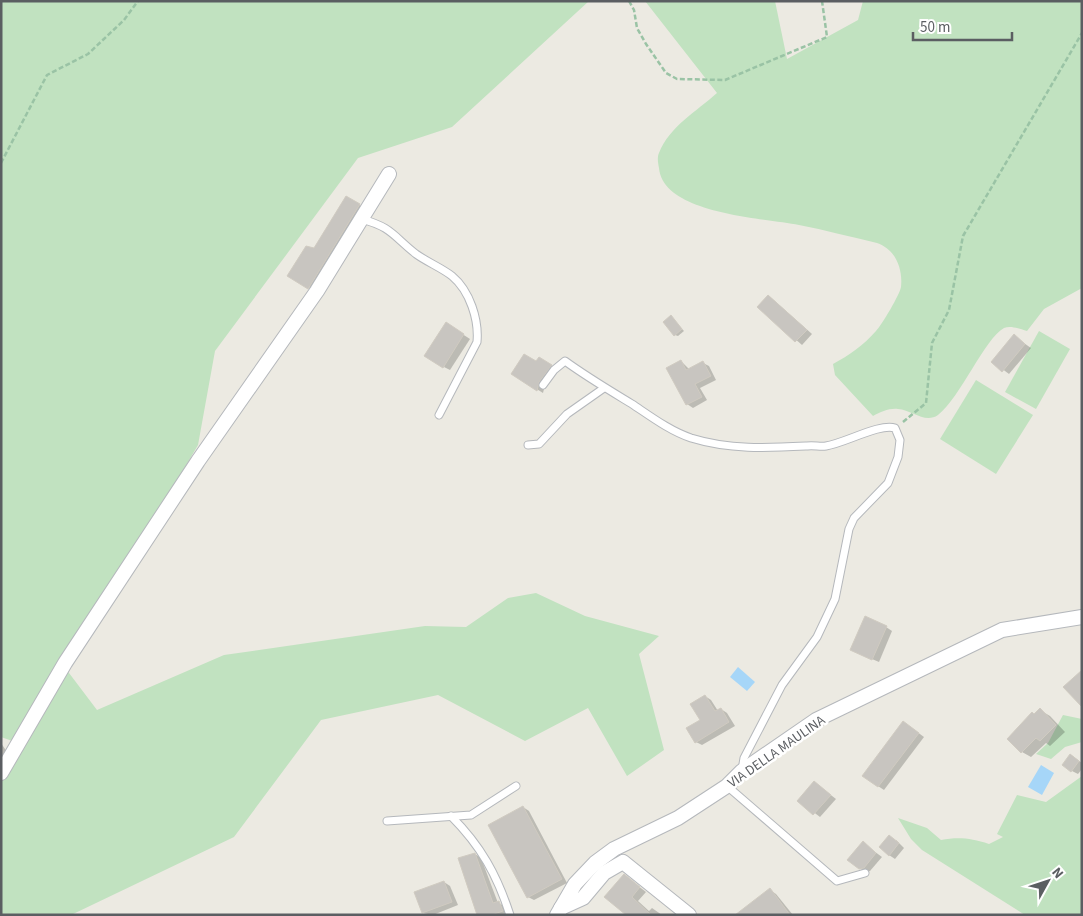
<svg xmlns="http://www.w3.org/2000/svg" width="1083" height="916" font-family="'Source Sans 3',sans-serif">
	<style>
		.green { fill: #c1e2c0 }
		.water { fill: #a6d6f8 }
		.shadow { fill: #0003 }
		.building { fill: #c8c5c0; stroke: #d0cbc1 }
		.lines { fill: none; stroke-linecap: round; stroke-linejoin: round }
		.lane-casing { stroke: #b5b8bc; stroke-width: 9 }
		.street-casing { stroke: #b5b8bc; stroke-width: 16 }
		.path { stroke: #9ac3a5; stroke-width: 2.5; stroke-dasharray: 5 2.5; stroke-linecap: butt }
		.lane { stroke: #fff; stroke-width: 7 }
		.street { stroke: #fff; stroke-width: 14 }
		.labels { text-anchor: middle; stroke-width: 5; stroke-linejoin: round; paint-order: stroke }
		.street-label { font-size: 14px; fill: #5b5e62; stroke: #fff }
	</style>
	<rect width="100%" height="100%" fill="#eceae2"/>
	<g class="green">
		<path d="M1,1H589L452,127L358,158L215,351L198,445L66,669L97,710L224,655L425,626L466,627L508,598L536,593L585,616L659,636L639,654L664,750L627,776L588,708L525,741L438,695L321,720L234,837L71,915H1V776L18,743L1,737Z"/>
		<path d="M645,1H775L787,59L858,20L863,1H1082V288L1044,309L1027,331C1020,329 1011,325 1004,328C985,338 960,398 938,415C925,424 912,410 898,409C889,408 881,412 873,416L835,375L833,364C848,356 864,345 876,331C882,325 900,294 901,287C903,268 895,249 877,243C851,237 825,230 799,225C763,218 663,214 659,168C658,163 657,157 659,153C669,127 697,111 717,93Z"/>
		<path d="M1039,331L1070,349L1036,409L1005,392Z"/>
		<path d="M976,380L1033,415L996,474L940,439Z"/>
		<path d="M1063,715L1082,719V742L1065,747L1051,759L1036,754L1048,743Z"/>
		<path d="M1082,776V915H1025L922,850L911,839L898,818L927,828L941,840C958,837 971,838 989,844L1003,837L997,834L1017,795L1046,802Z"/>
	</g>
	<g class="water">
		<path d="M738,667L755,682L747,691L730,677Z"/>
		<path d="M1041,765L1054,773L1042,795L1028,787Z"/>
	</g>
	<g class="shadow">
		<path d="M346,197L366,209L315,291L289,275L314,249Z"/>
		<path d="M769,296L812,334L802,345L759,307Z"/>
		<path d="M671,317L684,331L678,336L675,335Z"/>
		<path d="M453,328L470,339L450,370L444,367Z"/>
		<path d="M1014,336L1031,348L1009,374L993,362Z"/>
		<path d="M681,361L690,370L703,363L709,366L716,380L700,388L707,400L693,408L687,404Z"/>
		<path d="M545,362L557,370L545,385L543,393L513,374L536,363Z"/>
		<path d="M886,627L892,631L879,662L858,653Z"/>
		<path d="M705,696L711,700L718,711L721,709L727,713L735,726L702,745L696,742Z"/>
		<path d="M1040,710L1050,716L1065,732L1050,746L1046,743L1031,757L1022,752L1035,715Z"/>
		<path d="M909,726L924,737L884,790L878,786Z"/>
		<path d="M1,743L9,755L1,769Z"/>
		<path d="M1071,755L1082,763V769L1078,774L1072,771Z"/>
		<path d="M814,782L836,799L820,817L799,801Z"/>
		<path d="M523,807L529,811L567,883L534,900L528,897Z"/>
		<path d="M896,840L904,848L895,859L889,855Z"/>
		<path d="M863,843L882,857L870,871L866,872L859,868Z"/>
		<path d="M475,854L481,858L498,903L505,906L506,915H479Z"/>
		<path d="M624,875L646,892L638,901L649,911L652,908L662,915H630Z"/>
		<path d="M444,882L450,886L458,905L433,915L423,913Z"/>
		<path d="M770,890L776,894L793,915H738Z"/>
	</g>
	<g class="building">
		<path d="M346,196L360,204L308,289L287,276L306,246L314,248Z"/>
		<path d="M768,295L807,330L795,342L757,307Z"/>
		<path d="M671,315L682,329L674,336L663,322Z"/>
		<path d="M446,322L464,334L443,368L424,356Z"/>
		<path d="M1014,334L1025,344L1002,372L991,362Z"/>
		<path d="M524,354L536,361L539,357L552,365L539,382L537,391L511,374Z"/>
		<path d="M681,360L686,370L703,361L711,376L695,384L702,397L686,405L666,368Z"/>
		<path d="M865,616L887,626L872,660L850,650Z"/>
		<path d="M1082,670V707L1063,687Z"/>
		<path d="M705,695L715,711L721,708L729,722L695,743L686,728L700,720L690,704Z"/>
		<path d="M1040,708L1056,725L1040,741L1036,738L1021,753L1007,739L1032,712L1034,714Z"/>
		<path d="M903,721L919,733L878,787L862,776Z"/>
		<path d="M1070,754L1079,761L1071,772L1062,765Z"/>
		<path d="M814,781L831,795L813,815L797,801Z"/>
		<path d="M523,806L562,879L527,898L488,825Z"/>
		<path d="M889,835L899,843L889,856L879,847Z"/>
		<path d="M863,841L876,853L864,868L859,869L847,860Z"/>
		<path d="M475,853L493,903L499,901L503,911L491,915H477L458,858Z"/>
		<path d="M624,874L640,887L632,897L651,915H626L604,897Z"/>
		<path d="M444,881L452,902L422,913L414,892Z"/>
		<path d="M770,888L790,915H735Z"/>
	</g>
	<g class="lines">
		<defs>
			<g id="lane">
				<path d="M361,219C392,227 393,236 416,254C427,262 442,268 452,276C470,291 479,320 477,342L439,415"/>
				<path d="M543,385L554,370L565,361C587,377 609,390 632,404C650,416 670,431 691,438C730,450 767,448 807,446C814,445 820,447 826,446C845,443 880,423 895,428L900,440L898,457L888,483L854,518L849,529L835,599L817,637L782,685L744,758L742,770"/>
				<path d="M528,445L539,444L567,414L604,388"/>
				<path d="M727,786L837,881L865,873"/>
				<path d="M451,816C481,846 497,875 510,915"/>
				<path d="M387,821L471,815L516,786"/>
			</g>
			<g id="street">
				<path d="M1,773L65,663L198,461L317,291L389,174"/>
				<path d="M561,908L583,898L604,873L623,862L689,915"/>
				<path d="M557,915L575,884L595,863L614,849L678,818L727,786L742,771L816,720L1002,630L1082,617"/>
			</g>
		</defs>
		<use href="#lane" class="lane-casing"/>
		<use href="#street" class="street-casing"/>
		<g class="path">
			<path d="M629,1L634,10L637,28L646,44L666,73L677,79L725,80L827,37L822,1"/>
			<path d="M1,163L47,75L88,54L124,20L138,1"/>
			<path d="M903,422L926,403L932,343L949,310L963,236L1082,33"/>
		</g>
		<use href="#lane" class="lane"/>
		<use href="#street" class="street"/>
	</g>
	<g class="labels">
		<g class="street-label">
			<text transform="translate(776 751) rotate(-35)" y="5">VIA DELLA MAULINA</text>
		</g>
	</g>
	<rect width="1083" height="916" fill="none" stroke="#5b5e62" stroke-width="5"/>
	<g transform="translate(1048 881) rotate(50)" stroke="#ffffff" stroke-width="4" paint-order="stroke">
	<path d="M0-4L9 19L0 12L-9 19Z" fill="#5b5e62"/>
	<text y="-8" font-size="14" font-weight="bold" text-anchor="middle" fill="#5b5e62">N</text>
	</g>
	<path d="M913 32v8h99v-8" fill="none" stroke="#5b5e62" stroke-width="2.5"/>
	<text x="920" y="32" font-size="15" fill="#5b5e62" stroke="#ffffff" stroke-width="4" paint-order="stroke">50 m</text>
</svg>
